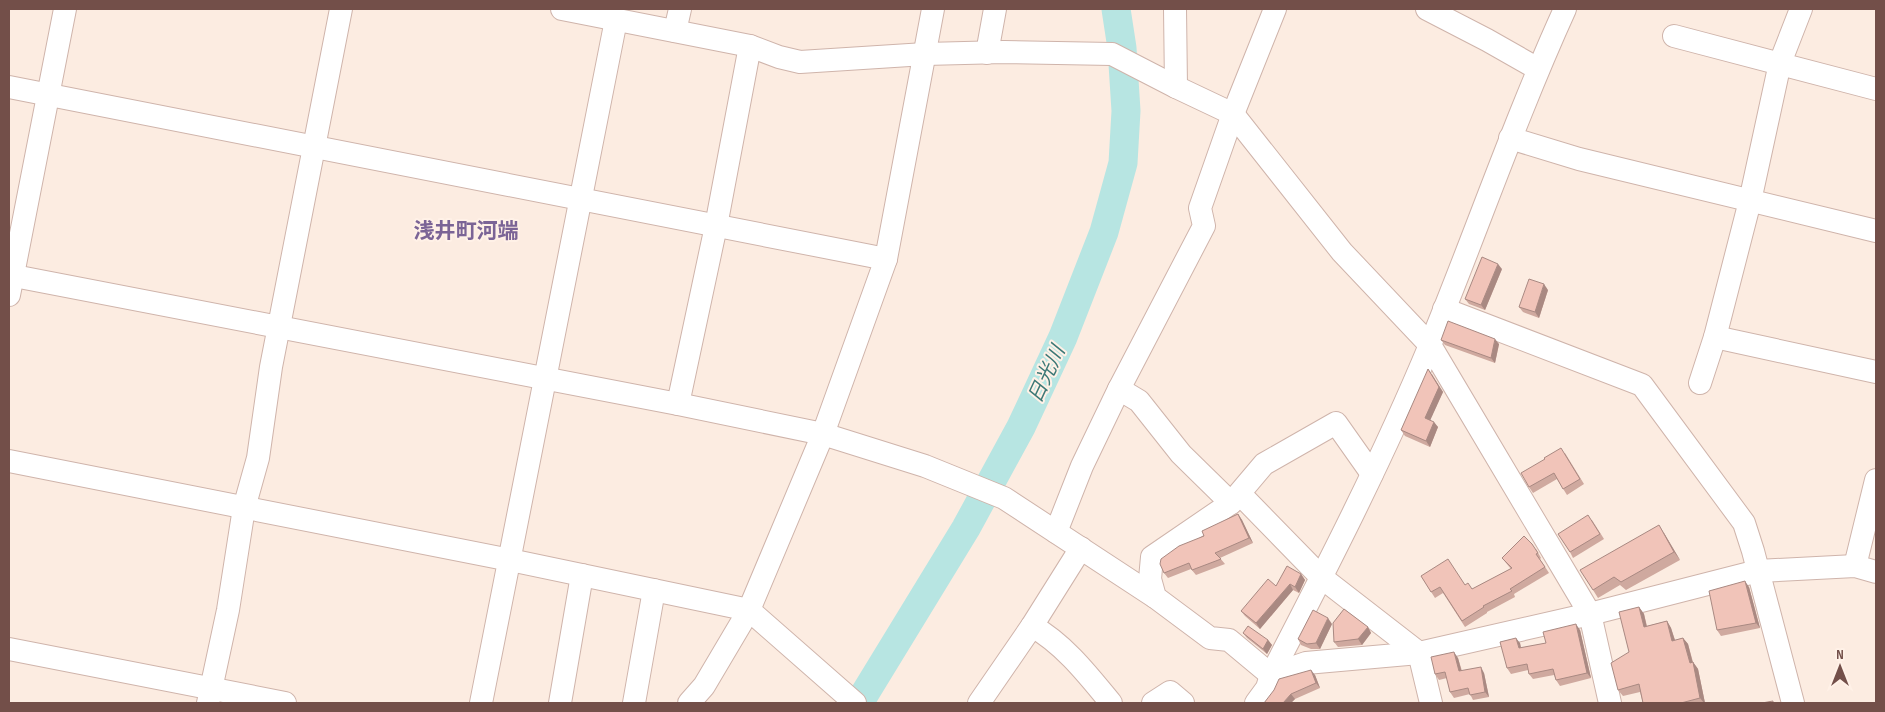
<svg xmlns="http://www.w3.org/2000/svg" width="1885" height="712" font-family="'Sofia Sans Condensed','Noto Sans JP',sans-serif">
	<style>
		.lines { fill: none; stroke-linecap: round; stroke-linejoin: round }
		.river { stroke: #b7e5e2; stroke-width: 29 }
		.minor-casing { stroke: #cfb4ab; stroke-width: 24 }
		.minor { stroke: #fff; stroke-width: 22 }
		.wall { fill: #cfa99f }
		.shaded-wall { fill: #a98982 }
		.building { fill: #f1c4b9; stroke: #a98982 }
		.labels { text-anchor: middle; stroke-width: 4; stroke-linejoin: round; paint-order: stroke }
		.water-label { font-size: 20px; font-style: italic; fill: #3c7876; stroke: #fff1e7 }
		.quarter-label { font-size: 21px; font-weight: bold; fill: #7b6496; stroke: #fff1e7 }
	</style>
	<rect width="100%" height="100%" fill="#fcece1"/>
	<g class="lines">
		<path class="river" d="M859,703L966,528L1021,427L1063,337L1104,232L1123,163L1126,111L1122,48L1116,9"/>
		<defs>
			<g id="minor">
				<path d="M562,9L750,46L779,57L800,62L925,54L1004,52L1112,54L1176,87L1233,114L1342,252L1430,345L1590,614L1610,703"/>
				<path d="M1175,9L1176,87"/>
				<path d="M1427,9L1487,40L1538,69"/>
				<path d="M675,31L680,9"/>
				<path d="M1674,36L1876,89"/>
				<path d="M987,53L995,9"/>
				<path d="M9,87L886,259"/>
				<path d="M1510,138L1579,159L1876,231"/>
				<path d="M9,275L678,404L823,434L925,466L1004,498L1155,597"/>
				<path d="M9,295L65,9"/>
				<path d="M1444,309L1642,385L1744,523L1753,551L1793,703"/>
				<path d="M1715,337L1876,372"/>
				<path d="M1700,383L1715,337L1750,201L1780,63L1801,9"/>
				<path d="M1119,389L1139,401L1181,454L1231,503"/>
				<path d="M678,404L716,226L750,46"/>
				<path d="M9,461L510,560L749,610L855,703"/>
				<path d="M1372,474L1336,423L1264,464L1231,503L1152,557L1150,579L1155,597L1210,638L1229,640L1271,675L1306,663L1419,653L1590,614L1758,571L1855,566L1876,572"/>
				<path d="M1240,494L1321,577L1419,653L1431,703"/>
				<path d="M1056,532L1082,466L1119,389L1204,226L1200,208L1233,114L1275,9"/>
				<path d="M1855,566L1876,480"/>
				<path d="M1032,626C1064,644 1088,675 1111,703"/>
				<path d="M9,649L285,703"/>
				<path d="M208,703L228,610L244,508L258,458L271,367L341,9"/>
				<path d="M481,703L616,20"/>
				<path d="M560,703L582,575"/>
				<path d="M634,703L654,590"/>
				<path d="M689,703L704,686L749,610L823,434L886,259L933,9"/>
				<path d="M979,703L1032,626L1081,548"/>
				<path d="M1153,703L1170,692L1183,703"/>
				<path d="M1256,703L1267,688L1271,675C1327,567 1383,458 1430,345C1476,233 1515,119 1565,9"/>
			</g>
		</defs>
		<use href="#minor" class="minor-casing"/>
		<use href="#minor" class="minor"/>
	</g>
	<g class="wall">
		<path d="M1502,269L1485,310L1469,304L1465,299Z"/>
		<path d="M1548,290L1539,318L1523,312L1519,307Z"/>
		<path d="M1441,340L1499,344L1495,363L1445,345Z"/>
		<path d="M1432,374L1443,392L1430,420L1438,427L1430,447L1405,436L1401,430Z"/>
		<path d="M1565,453L1584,484L1567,495L1557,479L1533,493L1529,487Z"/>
		<path d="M1238,514L1242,520L1253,543L1220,558L1225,564L1196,575L1191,569L1168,578L1164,573L1204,536Z"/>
		<path d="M1592,520L1604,539L1573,558L1570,552Z"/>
		<path d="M1664,533L1680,560L1626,590L1620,585L1598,598L1593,590Z"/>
		<path d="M1536,549L1541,558L1540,559L1549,573L1514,594L1515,597L1487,612V613L1465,627L1443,593L1435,598L1421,576L1465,585L1472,589L1511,569L1506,563L1502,558Z"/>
		<path d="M1301,574L1305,580L1299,593L1293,590L1260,629L1245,616L1241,611L1276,586Z"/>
		<path d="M1749,587L1760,628L1721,636L1717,630Z"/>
		<path d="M1639,607L1644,614L1647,626L1667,621L1671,628L1675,640L1683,638L1688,644L1693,662L1698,669L1705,703H1643L1640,692L1623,696L1618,690L1629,652Z"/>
		<path d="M1332,624L1320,649H1311L1301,645L1298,639Z"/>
		<path d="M1368,627L1371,633L1362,645L1338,647L1334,642Z"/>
		<path d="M1580,630L1591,678L1560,686L1556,680L1554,675L1533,679L1529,674L1528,670L1511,674L1507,668L1520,643L1521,648L1546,643Z"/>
		<path d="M1243,633L1268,640L1272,645L1267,654L1247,638Z"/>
		<path d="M1458,658L1462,671L1484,673L1489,697L1473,700L1470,694L1454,698L1450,692L1447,678L1439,680L1435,674Z"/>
		<path d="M1315,675L1320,688L1295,699L1291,703H1264Z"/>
	</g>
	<g class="shaded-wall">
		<path d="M1498,264L1502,269L1485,310L1481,305Z"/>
		<path d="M1544,284L1548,290L1539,318L1535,312Z"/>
		<path d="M1495,339L1499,344L1495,363L1491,358Z"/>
		<path d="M1428,369L1443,392L1429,423L1425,418Z"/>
		<path d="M1434,422L1438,427L1430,447L1426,441Z"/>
		<path d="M1238,514L1242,520L1253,543L1249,538Z"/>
		<path d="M1659,525L1664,533L1680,560L1674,552Z"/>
		<path d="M1301,574L1305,580L1299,593L1295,587Z"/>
		<path d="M1745,581L1749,587L1760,628L1756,623Z"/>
		<path d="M1290,584L1293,590L1260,629L1256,623Z"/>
		<path d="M1639,607L1644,614L1648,633L1644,627Z"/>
		<path d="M1328,618L1332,624L1320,649L1316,643Z"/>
		<path d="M1667,621L1671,628L1677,647L1672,641Z"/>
		<path d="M1576,624L1580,630L1591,678L1587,673Z"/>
		<path d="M1368,627L1371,633L1362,645L1358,639Z"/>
		<path d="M1516,638L1520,643L1522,654L1519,648Z"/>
		<path d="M1683,638L1688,644L1693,664V662L1698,669L1705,703H1704L1700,698Z"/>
		<path d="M1268,640L1272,645L1267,654L1263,649Z"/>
		<path d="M1454,652L1458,658L1463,677L1459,671Z"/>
		<path d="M1481,667L1484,673L1489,697L1485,692Z"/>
		<path d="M1311,670L1315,675L1320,688L1316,683Z"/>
		<path d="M1291,694L1295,699L1291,703H1283Z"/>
	</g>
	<g class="building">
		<path d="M1482,257L1498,264L1481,305L1465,299Z"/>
		<path d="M1529,279L1544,284L1535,312L1519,307Z"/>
		<path d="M1448,321L1495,339L1491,358L1441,340Z"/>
		<path d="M1428,369L1439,387L1425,418L1434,422L1426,441L1401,430Z"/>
		<path d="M1561,448L1580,479L1563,489L1554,473L1529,487L1521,473L1545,459L1544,458Z"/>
		<path d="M1238,514L1249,538L1215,553L1221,559L1192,570L1189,563L1164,573L1160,564L1161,559L1179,546L1204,536L1202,531Z"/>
		<path d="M1588,515L1600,534L1570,552L1558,534Z"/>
		<path d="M1659,525L1674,552L1621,582L1614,577L1593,590L1580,570Z"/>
		<path d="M1524,536L1532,544L1538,553L1536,554L1545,567L1510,589L1512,591L1483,606L1484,607L1462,621L1440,587L1431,592L1421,576L1448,559L1465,585L1468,583L1472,589L1512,568L1502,558Z"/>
		<path d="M1287,566L1301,574L1295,587L1290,584L1256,623L1241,611L1268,579L1276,586Z"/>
		<path d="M1745,581L1756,623L1717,630L1709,591Z"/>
		<path d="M1639,607L1644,627L1667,621L1672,641L1683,638L1690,663L1693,662L1700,698L1681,703H1643L1639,684L1618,690L1611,663L1629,652L1619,612Z"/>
		<path d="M1344,609L1368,627L1358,639L1334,642L1333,623Z"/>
		<path d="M1313,610L1328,618L1316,643L1307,644L1298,639Z"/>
		<path d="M1576,624L1587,673L1556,680L1553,669L1529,674L1527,664L1507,668L1500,642L1516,638L1519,648L1546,643L1543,632Z"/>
		<path d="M1248,626L1268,640L1263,649L1243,633Z"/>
		<path d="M1454,652L1459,671L1481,667L1485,692L1470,695L1468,688L1450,692L1445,672L1435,674L1431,657Z"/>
		<path d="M1311,670L1316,683L1291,694L1283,703H1264L1274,690L1279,679Z"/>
		<path d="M1773,701V703H1762Z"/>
	</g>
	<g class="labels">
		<g class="water-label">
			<text transform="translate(1046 374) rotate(-65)" y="7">日光川</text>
		</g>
		<g class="quarter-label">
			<text x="466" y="238">浅井町河端</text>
		</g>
	</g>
	<rect width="1885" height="712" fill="none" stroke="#734f49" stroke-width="20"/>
	<g transform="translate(1840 667)" stroke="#fff1e7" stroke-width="4" paint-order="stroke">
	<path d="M0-4L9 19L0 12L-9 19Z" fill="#734f49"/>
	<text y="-8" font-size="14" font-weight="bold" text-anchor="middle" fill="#734f49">N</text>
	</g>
</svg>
